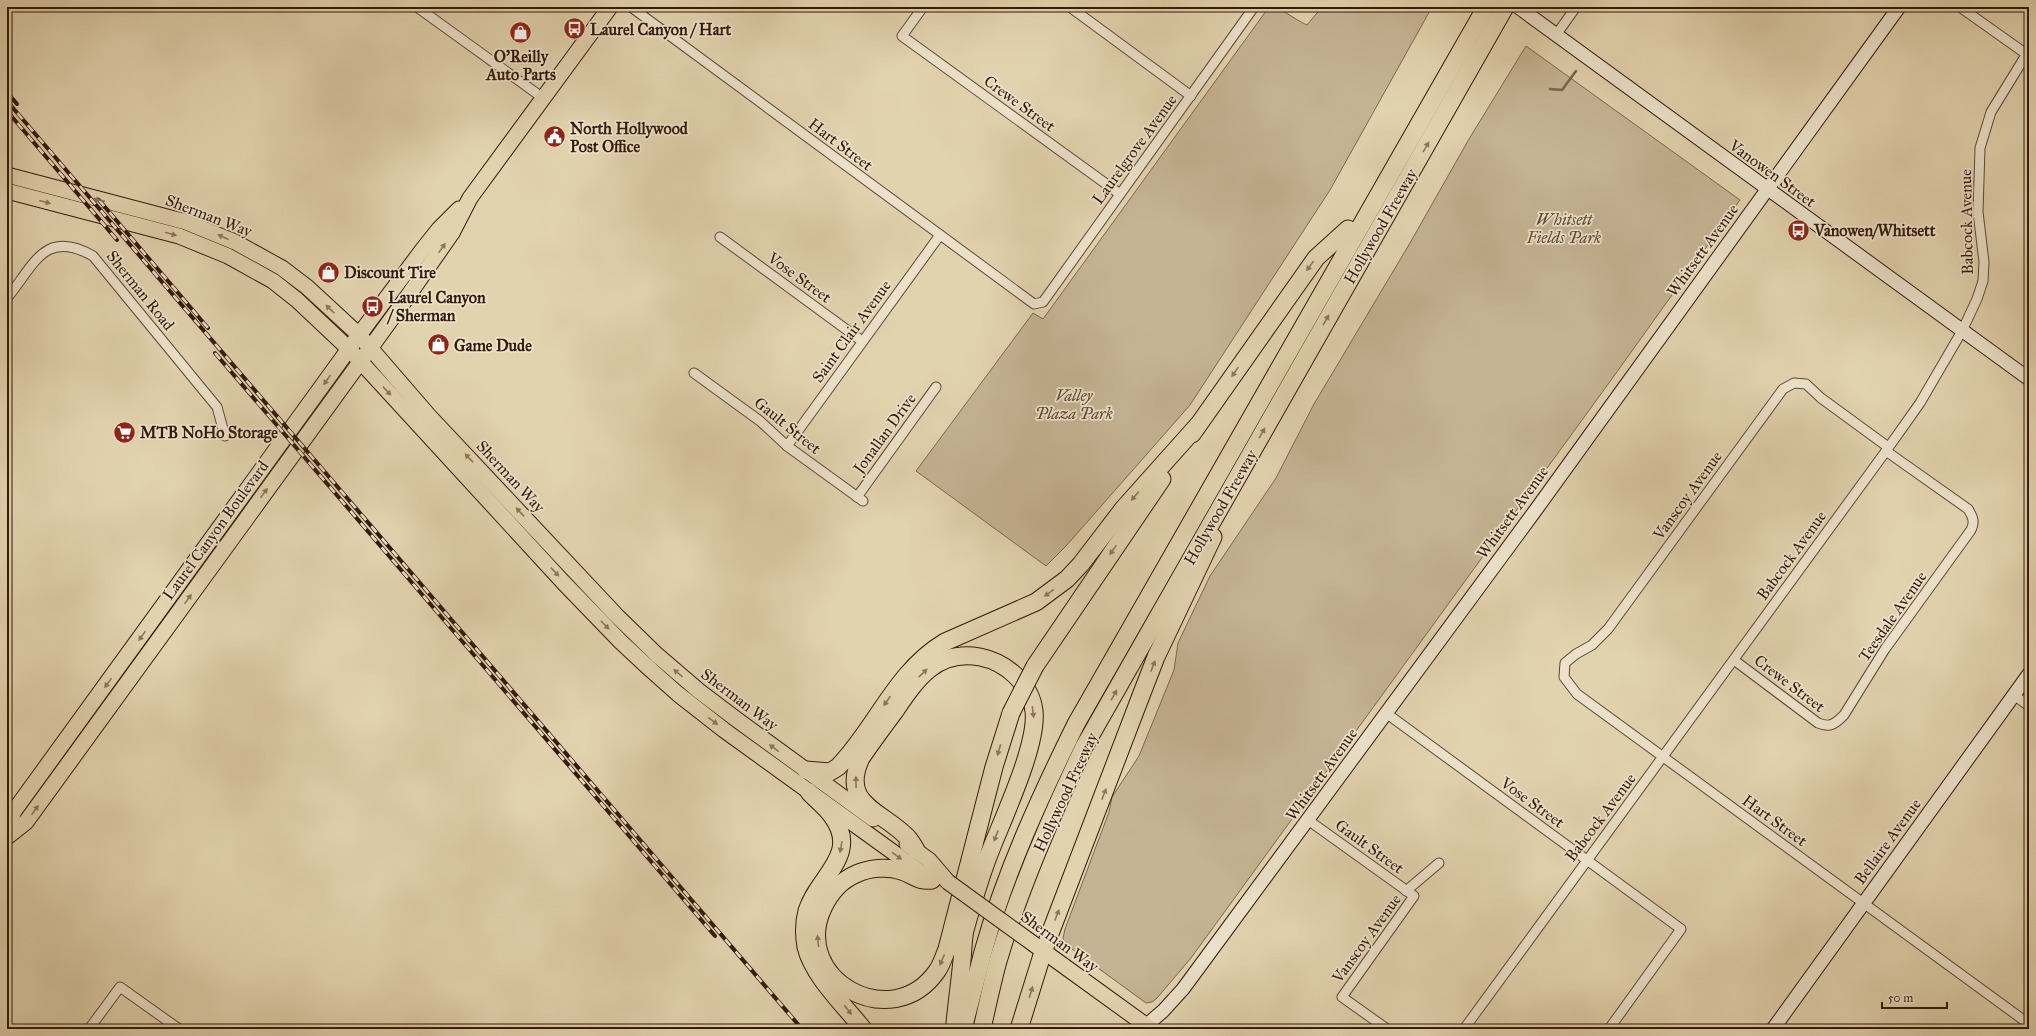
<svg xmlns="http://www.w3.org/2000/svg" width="2036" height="1036" font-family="'IM FELL Great Primer',serif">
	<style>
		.green { fill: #c5b393; stroke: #7d664e }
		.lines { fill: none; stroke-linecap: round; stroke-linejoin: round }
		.stream { stroke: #79634b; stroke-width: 2.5 }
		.street-casing { stroke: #604832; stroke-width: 11 }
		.secondary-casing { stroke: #351909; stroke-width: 15 }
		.primary-casing { stroke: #351909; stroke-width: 17 }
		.highway-casing { stroke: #351909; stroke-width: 19 }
		.street { stroke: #ece2cb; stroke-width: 9 }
		.secondary { stroke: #ece2cb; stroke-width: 13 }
		.primary { stroke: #e2d3af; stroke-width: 15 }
		.highway { stroke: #e2d3af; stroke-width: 17 }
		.rail-casing { stroke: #351909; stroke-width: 4 }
		.rail { stroke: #ece2cb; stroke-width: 2.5; stroke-dasharray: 8; stroke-linecap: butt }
		.primary-bridge-casing { stroke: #351909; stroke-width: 17; stroke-linecap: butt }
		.highway-bridge-casing { stroke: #351909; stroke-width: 19; stroke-linecap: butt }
		.primary-bridge { stroke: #e2d3af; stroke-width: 15 }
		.highway-bridge { stroke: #e2d3af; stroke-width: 17 }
		.oneway { fill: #8c765c }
		.labels { text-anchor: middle; stroke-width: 3.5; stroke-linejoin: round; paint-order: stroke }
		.poi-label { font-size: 16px; font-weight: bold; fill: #351909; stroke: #ece2cb; text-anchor: start }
		.street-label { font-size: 16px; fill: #351909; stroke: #ece2cb }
		.park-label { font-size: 16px; font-style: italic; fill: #604732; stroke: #ece2cb }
	</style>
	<rect width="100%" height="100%" fill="#e2d3af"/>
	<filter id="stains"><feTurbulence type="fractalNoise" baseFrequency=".005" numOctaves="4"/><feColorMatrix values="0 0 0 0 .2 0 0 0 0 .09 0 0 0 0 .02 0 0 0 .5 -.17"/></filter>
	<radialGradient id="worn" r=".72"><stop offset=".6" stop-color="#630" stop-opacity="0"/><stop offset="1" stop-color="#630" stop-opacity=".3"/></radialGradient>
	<g class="green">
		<path d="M1269,7C1281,7 1295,20 1307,25L1322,7H1432L1330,190L1190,405L1066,546L1046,566L916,471L1033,313L1043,319Z"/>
		<path d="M1526,46L1740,200L1614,376L1191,958L1157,998L1152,1002L1146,1003L1065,944L1063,938L1065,929L1109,812L1112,797L1139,756L1174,670L1178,643L1210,576L1276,478L1314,404L1410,243L1469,139Z"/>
	</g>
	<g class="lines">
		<path class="stream" d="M1550,89L1562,90L1576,71"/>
		<defs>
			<g id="street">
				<path d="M417,7L543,98"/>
				<path d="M631,7L1034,304L1043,302L1254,7"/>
				<path d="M923,7L902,36L1120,194"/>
				<path d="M1070,7L1191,96"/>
				<path d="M1960,7L2029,56"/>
				<path d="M1556,35L1576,7"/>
				<path d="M720,237L862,341"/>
				<path d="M7,298C34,266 44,228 93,256L217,407L225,436"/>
				<path d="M694,373L760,421L787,446L863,501"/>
				<path d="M787,446L940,235"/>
				<path d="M1888,447L1821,398L1806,384L1794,383L1783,389L1608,629L1592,645L1576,654L1565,663L1564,677L1577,694L2029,1024"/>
				<path d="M857,497L936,387"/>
				<path d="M1734,660L1818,723C1830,728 1835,724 1844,715L1885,649L1971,530C1975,522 1973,517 1968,509L1886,451"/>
				<path d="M2014,695L2029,706"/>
				<path d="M1386,713L1681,929L1609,1029"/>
				<path d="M1308,820L1414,896L1342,997L1387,1029"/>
				<path d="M1406,891L1439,863"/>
				<path d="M89,1029L120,987L179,1029"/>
				<path d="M1464,1029L1886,451L1920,403L1962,331L1977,299L1983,281L1984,262L1978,212L1980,148L1991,112L2026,55"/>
			</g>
			<g id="secondary">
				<path d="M1518,7L2029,379"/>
				<path d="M1142,1029L1163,1011L1183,989L1535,511L1899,7"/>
				<path d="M1773,1029L2029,674"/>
			</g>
			<g id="primary">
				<path d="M7,175L186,222L235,242L282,268L307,287L359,335L429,416L616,615L657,655L699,691L736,719L873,819"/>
				<path d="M7,191L179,236L228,256L273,281L297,300L349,349L563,582L621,642L651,670L678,694L724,730L926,876"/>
				<path d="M7,830L14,811L359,335L423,249L439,229L459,209"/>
				<path d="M7,837L26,822L403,303L452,233L470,198L610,7"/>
				<path d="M907,844L929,860L948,882"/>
				<path d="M1035,945L1151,1029"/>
			</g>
			<g id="highway">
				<path d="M1192,434L1316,258L1348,229"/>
				<path d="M1035,666L1162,479"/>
				<path d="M806,770L830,772L838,767C877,727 895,672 945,642L1036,602L1067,579L1081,564L1123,509L1198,425"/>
				<path d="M809,792C816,800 826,807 832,816C861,855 817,877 807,911C804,922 804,936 806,947C813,976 845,1006 863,1029"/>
				<path d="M916,850C913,845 910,839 905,835C879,810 840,803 861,758C872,742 883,727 895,711C916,680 936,649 980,657C1006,662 1031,684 1034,711C1038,746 1001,822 988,857C979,881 972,905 965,930C963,939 963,950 962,960C960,981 957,1002 955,1023"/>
				<path d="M932,880C918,882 914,875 901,871C888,866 869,868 856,874C842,880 830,893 823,908C790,979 892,1036 937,971C942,964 944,956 947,949L994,767L1011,713"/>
				<path d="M963,1029C970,1003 976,978 983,952C1005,873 1040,797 1076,724L1486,7"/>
				<path d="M982,1029C987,1006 992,983 998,961C1020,887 1051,816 1084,747L1505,7"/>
				<path d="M1019,1029L1043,952L1142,693L1156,657L1213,537"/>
			</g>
		</defs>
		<use href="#street" class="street-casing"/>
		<use href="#secondary" class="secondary-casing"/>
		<use href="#primary" class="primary-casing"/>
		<use href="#highway" class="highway-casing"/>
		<use href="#street" class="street"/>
		<use href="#secondary" class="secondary"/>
		<use href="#primary" class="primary"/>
		<use href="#highway" class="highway"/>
		<defs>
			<g id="rail">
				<path d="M7,92L17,104"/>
				<path d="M7,101L802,1029"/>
				<path d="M7,111L117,240"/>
				<path d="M99,200L208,328"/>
				<path d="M215,353L715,936"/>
			</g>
		</defs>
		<use href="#rail" class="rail-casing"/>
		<use href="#rail" class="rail"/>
		<defs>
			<path id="primary-bridge" d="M948,882L1035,945"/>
			<path id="highway-bridge" d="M1011,713L1035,666"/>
		</defs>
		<use href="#primary-bridge" class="primary-bridge-casing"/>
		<use href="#highway-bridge" class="highway-bridge-casing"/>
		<use href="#primary-bridge" class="primary-bridge"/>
		<use href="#highway-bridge" class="highway-bridge"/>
	</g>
	<defs><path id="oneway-solid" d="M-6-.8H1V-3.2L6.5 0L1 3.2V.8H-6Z"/></defs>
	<g class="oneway">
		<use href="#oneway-solid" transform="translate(1426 147) rotate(-60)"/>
		<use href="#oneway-solid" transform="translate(99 200) rotate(-167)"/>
		<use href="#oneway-solid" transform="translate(45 202) rotate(15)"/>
		<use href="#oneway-solid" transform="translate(171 234) rotate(16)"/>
		<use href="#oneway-solid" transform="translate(223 237) rotate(-156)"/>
		<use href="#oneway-solid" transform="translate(442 248) rotate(-55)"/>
		<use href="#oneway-solid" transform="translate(1310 266) rotate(126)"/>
		<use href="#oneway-solid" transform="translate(330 309) rotate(-137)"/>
		<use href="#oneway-solid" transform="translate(1326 320) rotate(-60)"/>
		<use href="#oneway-solid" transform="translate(1235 372) rotate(125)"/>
		<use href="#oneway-solid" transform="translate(327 380) rotate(125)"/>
		<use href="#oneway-solid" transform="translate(387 391) rotate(47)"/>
		<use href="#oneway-solid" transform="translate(1262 433) rotate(-60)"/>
		<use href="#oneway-solid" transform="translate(469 458) rotate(-133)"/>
		<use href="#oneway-solid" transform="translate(264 493) rotate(-54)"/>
		<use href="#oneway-solid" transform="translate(1135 496) rotate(131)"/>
		<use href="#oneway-solid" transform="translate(520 512) rotate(-133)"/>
		<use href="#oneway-solid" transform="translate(1113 550) rotate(125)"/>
		<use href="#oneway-solid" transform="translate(555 572) rotate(47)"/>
		<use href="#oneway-solid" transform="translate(1049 593) rotate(144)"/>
		<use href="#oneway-solid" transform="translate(188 599) rotate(-54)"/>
		<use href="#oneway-solid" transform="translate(605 625) rotate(46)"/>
		<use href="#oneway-solid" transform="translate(142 636) rotate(125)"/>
		<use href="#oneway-solid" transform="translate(1153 666) rotate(-69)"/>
		<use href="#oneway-solid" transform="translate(678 673) rotate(-139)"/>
		<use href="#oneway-solid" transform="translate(923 673) rotate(-43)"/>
		<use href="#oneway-solid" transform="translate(108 683) rotate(126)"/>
		<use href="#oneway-solid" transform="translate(1114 695) rotate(-61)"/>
		<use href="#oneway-solid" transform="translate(887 701) rotate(125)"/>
		<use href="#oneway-solid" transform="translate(1033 712) rotate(83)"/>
		<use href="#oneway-solid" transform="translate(713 721) rotate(37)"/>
		<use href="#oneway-solid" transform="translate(774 748) rotate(-144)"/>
		<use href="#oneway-solid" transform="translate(999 750) rotate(106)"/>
		<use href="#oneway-solid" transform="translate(856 782) rotate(-91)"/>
		<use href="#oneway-solid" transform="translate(1104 794) rotate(-69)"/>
		<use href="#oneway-solid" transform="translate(35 810) rotate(-54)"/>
		<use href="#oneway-solid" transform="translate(996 836) rotate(111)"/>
		<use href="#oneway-solid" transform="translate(841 847) rotate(100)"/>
		<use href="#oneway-solid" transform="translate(897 856) rotate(36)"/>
		<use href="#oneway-solid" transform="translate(1057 915) rotate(-69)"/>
		<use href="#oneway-solid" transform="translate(818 941) rotate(-96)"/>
		<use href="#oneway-solid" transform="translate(942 960) rotate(114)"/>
		<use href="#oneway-solid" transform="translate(1031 992) rotate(-73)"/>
		<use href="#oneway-solid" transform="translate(848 1010) rotate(51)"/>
	</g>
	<defs>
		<symbol id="bus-disc" viewBox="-11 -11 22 22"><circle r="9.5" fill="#8f2418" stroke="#ece2cb"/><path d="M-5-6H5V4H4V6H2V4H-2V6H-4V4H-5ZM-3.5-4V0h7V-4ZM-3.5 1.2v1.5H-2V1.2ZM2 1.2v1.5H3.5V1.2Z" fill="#fff"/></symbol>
		<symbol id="shop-disc" viewBox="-11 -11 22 22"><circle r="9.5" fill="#8f2418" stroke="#ece2cb"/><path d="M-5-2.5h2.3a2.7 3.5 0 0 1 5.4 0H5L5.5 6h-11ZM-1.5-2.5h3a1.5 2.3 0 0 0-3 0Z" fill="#fff"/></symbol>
		<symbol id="civic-disc" viewBox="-11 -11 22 22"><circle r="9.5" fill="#8f2418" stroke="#ece2cb"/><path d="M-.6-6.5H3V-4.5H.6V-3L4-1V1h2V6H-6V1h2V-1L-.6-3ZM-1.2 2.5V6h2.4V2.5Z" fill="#fff"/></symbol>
		<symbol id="supermarket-disc" viewBox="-11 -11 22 22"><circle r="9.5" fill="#8f2418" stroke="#ece2cb"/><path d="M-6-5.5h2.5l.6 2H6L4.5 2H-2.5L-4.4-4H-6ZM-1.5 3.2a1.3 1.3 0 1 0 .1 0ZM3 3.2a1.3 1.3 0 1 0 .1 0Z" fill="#fff"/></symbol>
	</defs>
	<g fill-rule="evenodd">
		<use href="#bus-disc" x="562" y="16" width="25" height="25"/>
		<use href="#shop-disc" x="508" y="20" width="25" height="25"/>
		<use href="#civic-disc" x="542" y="124" width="25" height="25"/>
		<use href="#bus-disc" x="1786" y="218" width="25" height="25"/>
		<use href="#shop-disc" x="316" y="260" width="25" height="25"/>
		<use href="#bus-disc" x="360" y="294" width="25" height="25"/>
		<use href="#shop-disc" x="426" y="332" width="25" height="25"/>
		<use href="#supermarket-disc" x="112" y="420" width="25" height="25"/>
	</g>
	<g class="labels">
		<g class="poi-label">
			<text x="590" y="35">Laurel Canyon / Hart</text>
			<text x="521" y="62" text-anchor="middle">O'Reilly<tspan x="521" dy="18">Auto Parts</tspan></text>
			<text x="570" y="134">North Hollywood<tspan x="570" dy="18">Post Office</tspan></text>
			<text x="1814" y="236">Vanowen/Whitsett</text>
			<text x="344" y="278">Discount Tire</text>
			<text x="388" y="303">Laurel Canyon<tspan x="388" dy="18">/ Sherman</tspan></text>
			<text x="454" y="351">Game Dude</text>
			<text x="140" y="438">MTB NoHo Storage</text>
		</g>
		<g class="street-label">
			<text transform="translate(1020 103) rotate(36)" y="6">Crewe Street</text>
			<text transform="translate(841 144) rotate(37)" y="6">Hart Street</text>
			<text transform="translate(1134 149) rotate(-54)" y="6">Laurelgrove Avenue</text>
			<text transform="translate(1773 173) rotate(36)" y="6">Vanowen Street</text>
			<text transform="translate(209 215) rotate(21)" y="6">Sherman Way</text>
			<text transform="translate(1966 222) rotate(-91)" y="6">Babcock Avenue</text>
			<text transform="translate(1380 226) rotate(-60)" y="6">Hollywood Freeway</text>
			<text transform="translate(1702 250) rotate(-54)" y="6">Whitsett Avenue</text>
			<text transform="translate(800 277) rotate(36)" y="6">Vose Street</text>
			<text transform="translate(141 290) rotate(51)" y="6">Sherman Road</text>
			<text transform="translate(851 331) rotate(-54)" y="6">Saint Clair Avenue</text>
			<text transform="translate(788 425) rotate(39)" y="6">Gault Street</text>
			<text transform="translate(884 433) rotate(-54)" y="6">Jonallan Drive</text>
			<text transform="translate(511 476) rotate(47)" y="6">Sherman Way</text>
			<text transform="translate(1687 495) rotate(-54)" y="6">Vanscoy Avenue</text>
			<text transform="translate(1220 507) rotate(-60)" y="6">Hollywood Freeway</text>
			<text transform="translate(1512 512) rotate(-54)" y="6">Whitsett Avenue</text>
			<text transform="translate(215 530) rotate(-54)" y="6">Laurel Canyon Boulevard</text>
			<text transform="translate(1791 555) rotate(-54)" y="6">Babcock Avenue</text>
			<text transform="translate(1892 616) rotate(-55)" y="6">Teesdale Avenue</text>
			<text transform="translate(1790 683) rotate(37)" y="6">Crewe Street</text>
			<text transform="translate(740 699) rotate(37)" y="6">Sherman Way</text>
			<text transform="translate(1321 774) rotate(-54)" y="6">Whitsett Avenue</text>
			<text transform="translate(1065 792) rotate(-65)" y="6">Hollywood Freeway</text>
			<text transform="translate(1533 802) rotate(36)" y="6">Vose Street</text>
			<text transform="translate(1600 817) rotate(-53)" y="6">Babcock Avenue</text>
			<text transform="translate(1775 820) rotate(36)" y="6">Hart Street</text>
			<text transform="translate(1887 841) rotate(-54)" y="6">Bellaire Avenue</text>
			<text transform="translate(1370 846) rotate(36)" y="6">Gault Street</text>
			<text transform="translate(1366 938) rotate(-54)" y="6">Vanscoy Avenue</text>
			<text transform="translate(1060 941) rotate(36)" y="6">Sherman Way</text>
		</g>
		<g class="park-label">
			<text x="1564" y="225">Whitsett<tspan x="1564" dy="18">Fields Park</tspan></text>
			<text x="1074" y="401">Valley<tspan x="1074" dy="18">Plaza Park</tspan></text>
		</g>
	</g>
	<rect width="2036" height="1036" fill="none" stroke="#e2d3af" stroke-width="24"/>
	<rect x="8" y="8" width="2020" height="1020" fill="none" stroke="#351909" stroke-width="2"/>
	<rect x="12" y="12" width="2012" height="1012" fill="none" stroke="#351909"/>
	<path d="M1882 1002v6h65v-6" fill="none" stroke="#351909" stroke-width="2"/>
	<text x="1888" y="1002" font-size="12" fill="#351909" stroke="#ece2cb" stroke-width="3" paint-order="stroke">50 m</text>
	<rect width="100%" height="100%" filter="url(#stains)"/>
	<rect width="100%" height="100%" fill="url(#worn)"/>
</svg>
